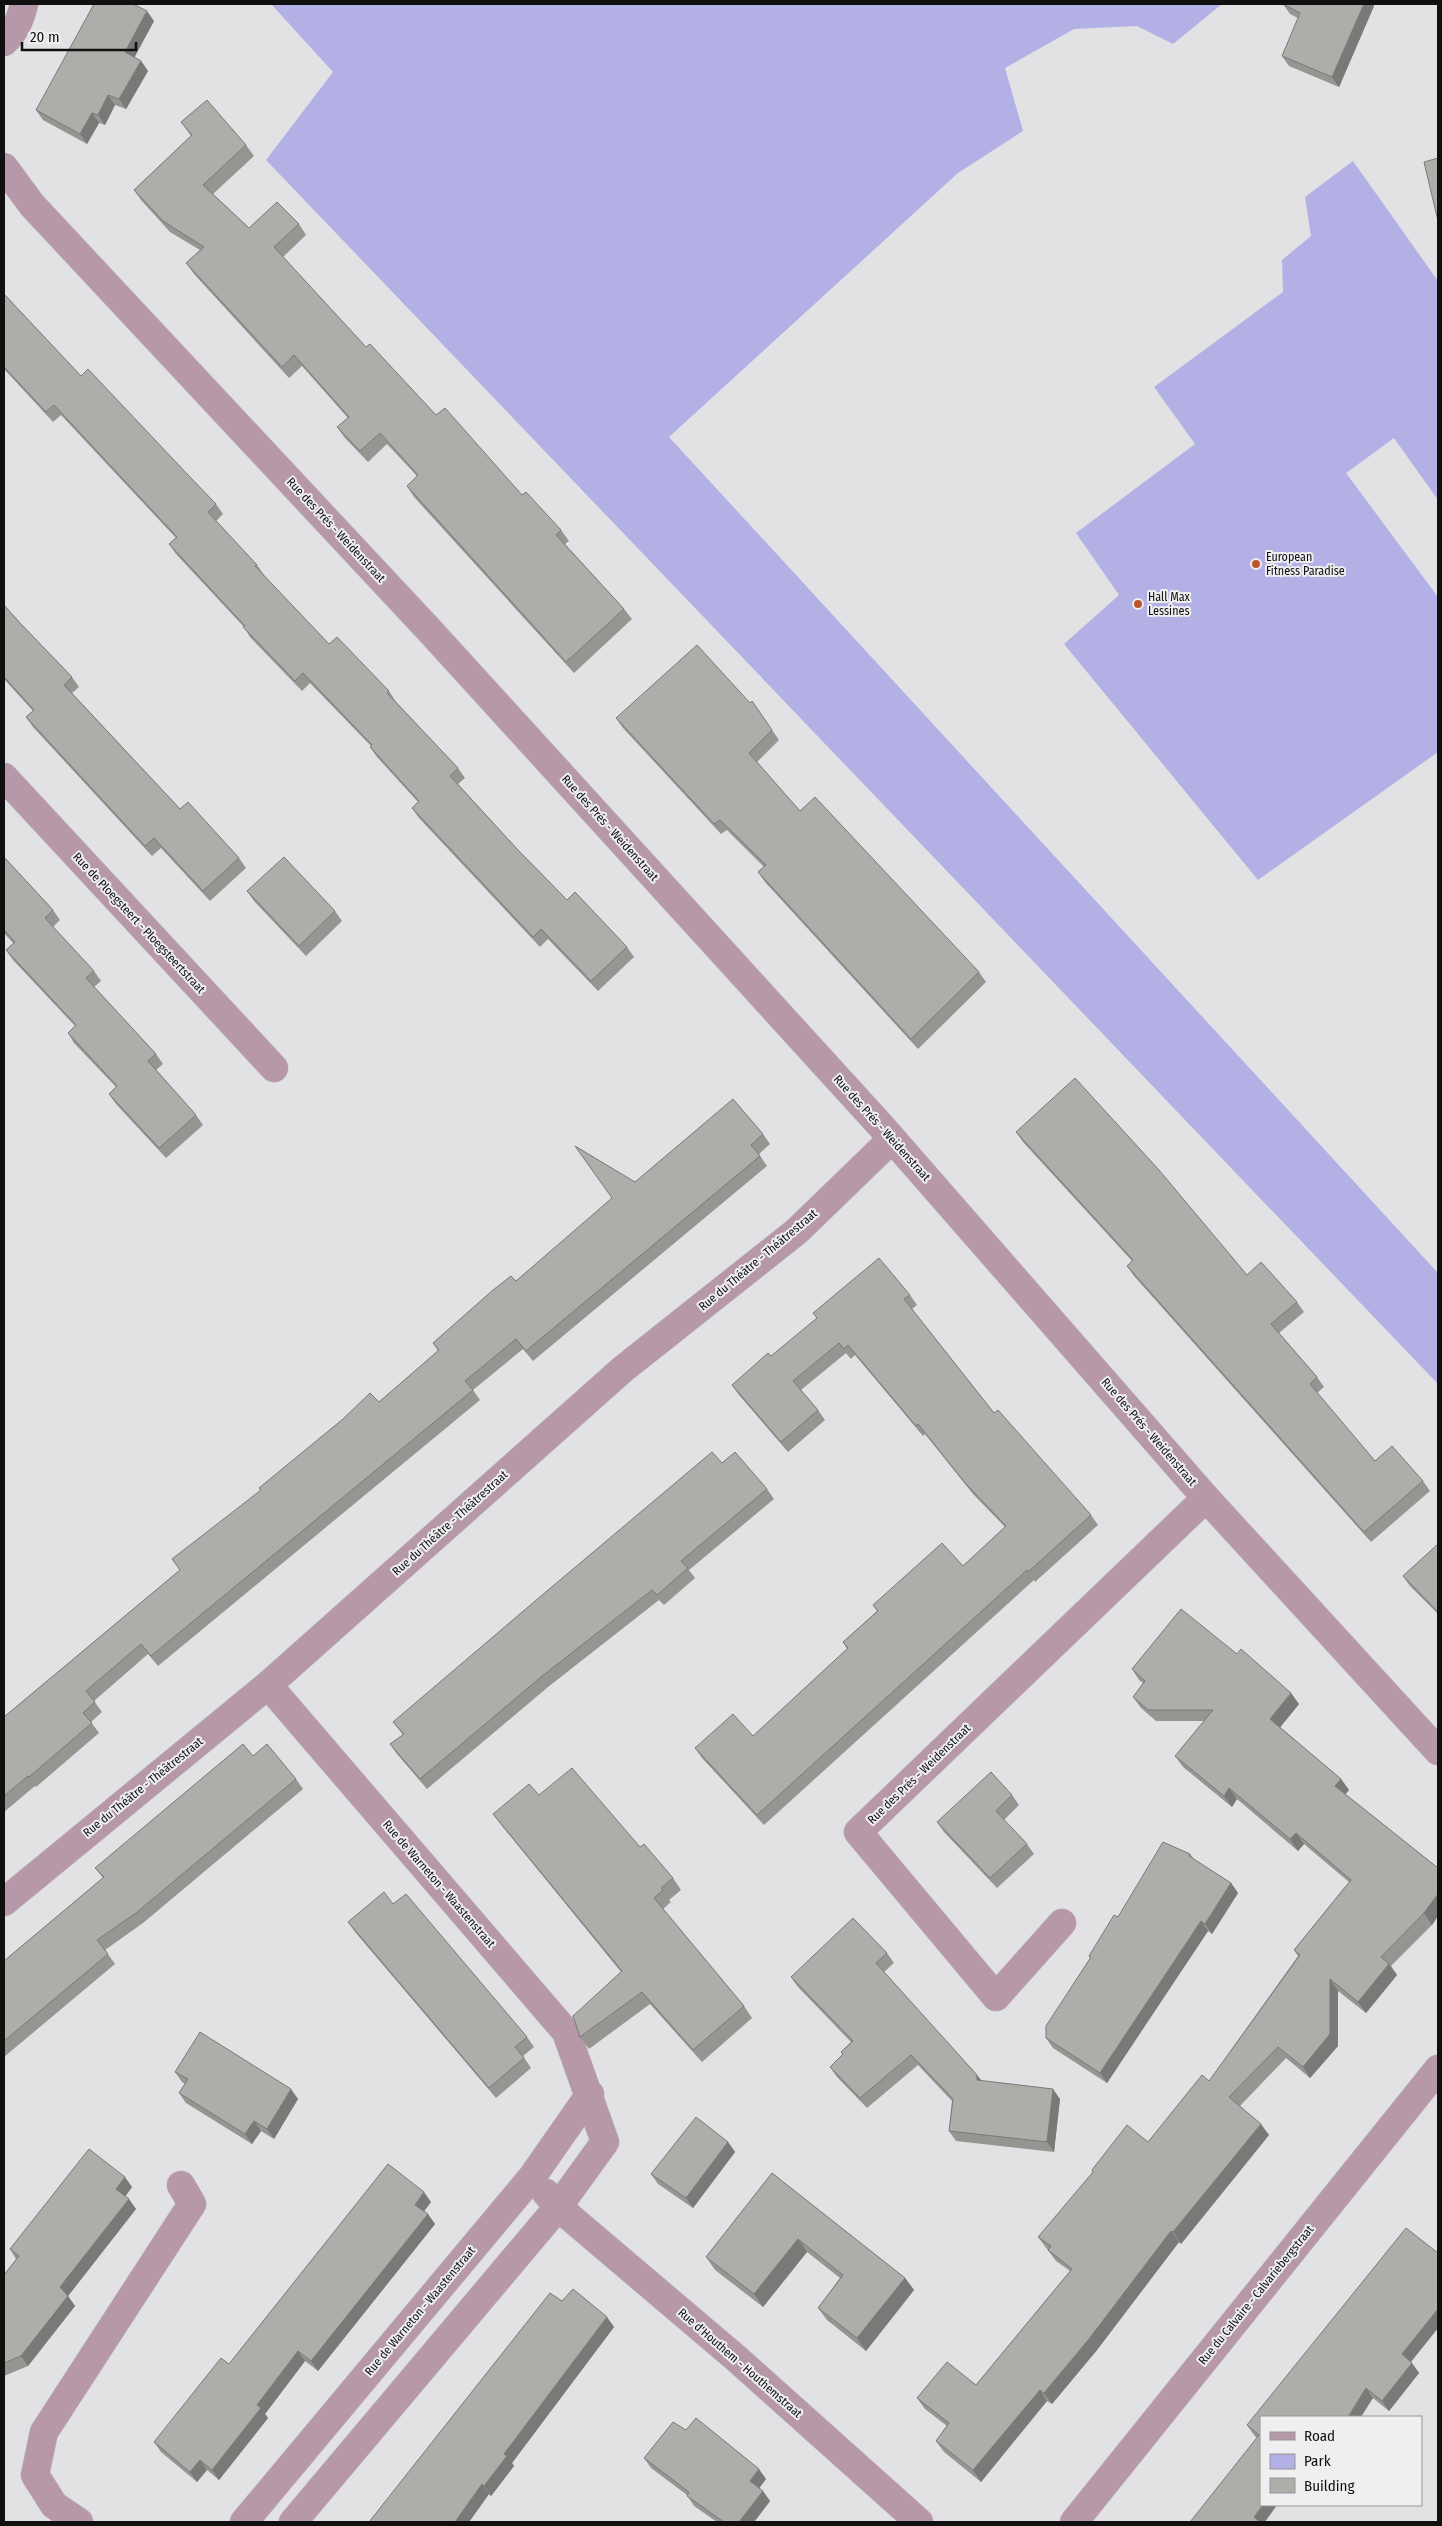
<svg xmlns="http://www.w3.org/2000/svg" width="1442" height="2526" font-family="'Fira Sans Condensed',sans-serif">
	<style>
		.green { fill: #b2b0e4 }
		.lines { fill: none; stroke-linecap: round; stroke-linejoin: round }
		.minor-casing { stroke: #c0c0c3; stroke-width: 29 }
		.minor { stroke: #b698a9; stroke-width: 28 }
		.wall { fill: #969592 }
		.shaded-wall { fill: #7a7977 }
		.building { fill: #afadaa; stroke: #7a7977 }
		.poi-dot { fill: #bc552d; stroke: #efeff2; stroke-width: 2 }
		.labels { text-anchor: middle; stroke-width: 4; stroke-linejoin: round; paint-order: stroke }
		.street-label { font-size: 12px; fill: #101011; stroke: #efeff2 }
		.poi-label { font-size: 12px; fill: #101011; stroke: #efeff2; text-anchor: start }
	</style>
	<rect width="100%" height="100%" fill="#e2e2e5"/>
	<g class="green">
		<path d="M271,4H1222L1173,44L1137,26L1074,29L1005,68L1023,131L958,173L669,437L1438,1273V1384L266,160L333,72Z"/>
		<path d="M1353,161L1438,281V500L1394,438L1346,473L1438,597V752L1258,880L1064,644L1119,595L1076,533L1195,444L1154,387L1283,292L1282,260L1311,236L1305,197Z"/>
	</g>
	<g class="lines">
		<defs>
			<g id="minor">
				<path d="M4,42C15,32 21,18 24,4"/>
				<path d="M4,167L32,205L431,632L881,1126L1206,1498L1438,1751"/>
				<path d="M4,777L274,1068"/>
				<path d="M268,1685L566,2032L605,2142L558,2207L293,2522"/>
				<path d="M4,1902L268,1685L623,1369L797,1231L892,1139"/>
				<path d="M1062,1923L996,1997L858,1832L1206,1498"/>
				<path d="M546,2193L558,2207L737,2359L919,2522"/>
				<path d="M79,2522L54,2505L35,2475L44,2432L192,2204L181,2185"/>
				<path d="M244,2522L532,2177L590,2094"/>
				<path d="M1074,2522L1438,2069"/>
			</g>
		</defs>
		<use href="#minor" class="minor-casing"/>
		<use href="#minor" class="minor"/>
	</g>
	<g class="wall">
		<path d="M1283,4H1373L1374,6L1339,87L1289,66L1282,56L1298,18L1290,14Z"/>
		<path d="M154,21L134,57L141,61L148,71L126,109L115,105L105,125L99,123L87,144L43,120L36,110Z"/>
		<path d="M181,122L246,145L254,156L213,194L249,228L299,224L306,235L283,257L366,347L436,415L522,495L561,530L569,541L565,544L624,609L632,619L574,673L414,497L407,486L417,476L387,444L368,462L345,438L337,427L348,418L302,366L289,378L194,274L186,263L200,250L170,232L141,200L134,190L191,136Z"/>
		<path d="M4,294L81,376L216,504L223,514L216,521L257,565L264,575H263L329,644L389,691L396,702L458,768L465,778L458,784L518,850L567,900L627,947L634,957L598,991L548,939L540,947L419,818L412,808L418,802L377,757L370,747L371,746L310,683L302,691L250,637L244,627L176,554L169,544L176,538L61,415L53,422L4,369Z"/>
		<path d="M4,605L20,623L72,677L79,687L72,693L180,809L239,858L246,868L210,901L161,848L152,856L33,727L26,717L33,711L4,679Z"/>
		<path d="M752,701L779,740L757,762L800,811L979,972L986,982L918,1049L765,882L758,872L764,867L727,830L721,834L623,728L616,718L750,703Z"/>
		<path d="M4,857L53,910L60,920L53,927L94,971L101,981L94,987L156,1054L163,1064L156,1070L196,1115L203,1125L166,1158L116,1104L109,1094L116,1087L74,1043L68,1033L75,1026L13,960L6,950L14,944L4,933Z"/>
		<path d="M247,891L335,911L342,921L306,956L254,901Z"/>
		<path d="M1016,1132L1247,1275L1297,1302L1304,1312L1279,1333L1317,1377L1324,1387L1317,1393L1375,1461L1423,1481L1430,1491L1371,1542L1134,1276L1127,1266L1132,1261L1023,1142Z"/>
		<path d="M763,1134L770,1144L759,1154L767,1166L533,1361L523,1349L473,1390L480,1400L158,1666L148,1654L94,1701L102,1712L91,1722L99,1733L36,1787L35,1786L4,1812V1717L180,1570L261,1491L259,1488L379,1402L438,1351L433,1343L516,1281L635,1182Z"/>
		<path d="M910,1295L917,1305L912,1309L994,1413L1091,1515L1098,1525L1035,1582L1034,1580L764,1825L702,1758L695,1748L753,1736L847,1649L843,1642L877,1611L873,1605L963,1566L1005,1527L973,1494L925,1434L923,1436L855,1355L851,1359L846,1353L801,1390L818,1410L825,1420L788,1452L739,1395L732,1385L771,1356Z"/>
		<path d="M722,1463L767,1489L774,1499L689,1570L695,1578L664,1605L659,1600L548,1687L427,1789L397,1754L390,1744L403,1735L393,1722Z"/>
		<path d="M1438,1544V1614L1410,1586L1403,1576Z"/>
		<path d="M1132,1669L1299,1704L1280,1727L1341,1779L1349,1790L1345,1794L1438,1868V1916L1432,1925L1391,1966L1397,1975L1366,2013L1338,1991V2046L1310,2078L1286,2058L1240,2106L1269,2135L1181,2244L1179,2242L1097,2350L1052,2404L1047,2401L981,2482L944,2452L936,2441L947,2426L925,2409L917,2398L976,2385L1070,2271L1056,2261L1038,2237L1148,2142L1209,2081L1298,1956L1294,1950L1349,1882L1304,1844L1298,1851L1237,1799L1232,1807L1183,1767L1175,1756L1204,1721H1156L1141,1708L1133,1697L1143,1683L1139,1680Z"/>
		<path d="M253,1756L296,1779L303,1789L143,1923L105,1950L115,1964L4,2057V1961L103,1878L95,1868Z"/>
		<path d="M539,1795L640,1847L673,1878L681,1890L669,1900L671,1902L663,1909L744,2006L752,2018L702,2062L650,2004L589,2049L580,2037L621,1972L502,1826L493,1814Z"/>
		<path d="M1012,1795L1019,1805L1004,1820L1027,1844L1034,1854L997,1888L944,1832L937,1822Z"/>
		<path d="M1190,1854L1194,1859L1231,1883L1238,1893L1212,1934L1208,1931L1107,2083L1053,2048L1046,2038L1090,1958L1089,1956L1118,1917Z"/>
		<path d="M348,1922L527,2037L534,2047L523,2056L531,2068L496,2098L355,1932Z"/>
		<path d="M887,1953L894,1963L884,1972L982,2081L1060,2099L1054,2152L956,2141L949,2131L952,2101L918,2065L867,2108L837,2077L830,2067L843,2055L841,2052L851,2042L798,1987L791,1977Z"/>
		<path d="M175,2072L298,2099L274,2139L261,2131L252,2144L186,2103L179,2093L185,2084L182,2082Z"/>
		<path d="M728,2142L735,2152L693,2208L658,2184L651,2174Z"/>
		<path d="M772,2173L905,2278L914,2290L866,2351L827,2320L818,2308L840,2278L807,2252L763,2307L715,2270L706,2257Z"/>
		<path d="M132,2187L125,2197L136,2209L68,2296L75,2306L28,2366L4,2376V2275L16,2259L10,2249Z"/>
		<path d="M431,2202L424,2211L435,2224L318,2371L305,2361L265,2414L268,2418L219,2480L207,2470L197,2482L161,2452L154,2442L229,2364Z"/>
		<path d="M1438,2253V2328L1411,2362L1419,2373L1389,2411L1373,2398L1261,2417V2505L1257,2438L1254,2435L1247,2425Z"/>
		<path d="M562,2301L614,2327L512,2463L514,2466L491,2496L489,2494L469,2522H369Z"/>
		<path d="M686,2430L766,2479L759,2488L770,2501L754,2522H717L694,2506L687,2495L651,2468L644,2458Z"/>
	</g>
	<g class="shaded-wall">
		<path d="M1364,4H1373L1374,6L1339,87L1332,77Z"/>
		<path d="M147,11L154,21L132,62L125,52Z"/>
		<path d="M141,61L148,71L126,109L119,99Z"/>
		<path d="M108,95L115,105L105,125L98,115Z"/>
		<path d="M92,113L99,123L87,144L80,134Z"/>
		<path d="M1291,1693L1299,1704L1278,1730L1270,1719Z"/>
		<path d="M1341,1779L1349,1790L1343,1797L1335,1786Z"/>
		<path d="M1229,1788L1237,1799L1232,1807L1224,1796Z"/>
		<path d="M1296,1833L1304,1844L1298,1851L1290,1839Z"/>
		<path d="M1231,1883L1238,1893L1212,1934L1205,1924Z"/>
		<path d="M1438,1894V1916L1432,1925L1424,1913Z"/>
		<path d="M1201,1921L1208,1931L1107,2083L1100,2073Z"/>
		<path d="M1389,1964L1397,1975L1366,2013L1358,2002Z"/>
		<path d="M1330,1979L1338,1991V2046L1310,2078L1303,2067Z"/>
		<path d="M977,2075L984,2085L977,2080Z"/>
		<path d="M291,2089L298,2099L274,2139L267,2129Z"/>
		<path d="M1053,2089L1060,2099L1054,2152L1047,2142Z"/>
		<path d="M254,2121L261,2131L252,2144L245,2134Z"/>
		<path d="M1261,2124L1269,2135L1181,2244L1173,2232Z"/>
		<path d="M728,2142L735,2152L693,2208L686,2198Z"/>
		<path d="M125,2177L132,2187L123,2199L116,2189Z"/>
		<path d="M424,2192L431,2202L422,2214L415,2205Z"/>
		<path d="M129,2199L136,2209L68,2296L75,2306L28,2366L21,2356L60,2287Z"/>
		<path d="M428,2214L435,2224L318,2371L311,2361Z"/>
		<path d="M1171,2231L1179,2242L1097,2350L1052,2404L1044,2393Z"/>
		<path d="M798,2239L807,2252L763,2307L754,2294Z"/>
		<path d="M905,2278L914,2290L866,2351L857,2338Z"/>
		<path d="M1438,2309V2328L1409,2364L1402,2354Z"/>
		<path d="M607,2317L614,2327L512,2463L514,2466L491,2496L484,2486L504,2454Z"/>
		<path d="M298,2351L305,2361L265,2414L268,2418L219,2480L212,2470L257,2405Z"/>
		<path d="M1412,2363L1419,2373L1389,2411L1382,2401Z"/>
		<path d="M1366,2388L1373,2398L1361,2417H1348Z"/>
		<path d="M1040,2390L1047,2401L981,2482L973,2470Z"/>
		<path d="M200,2460L207,2470L197,2482L190,2472Z"/>
		<path d="M759,2469L766,2479L757,2491L750,2481Z"/>
		<path d="M482,2484L489,2494L469,2522H455Z"/>
		<path d="M763,2491L770,2501L754,2522H739Z"/>
		<path d="M1263,2505H1277L1265,2522H1258L1254,2517Z"/>
	</g>
	<g class="building">
		<path d="M94,4H133L147,11L125,52L141,61L119,99L108,95L98,115L92,113L80,134L36,110Z"/>
		<path d="M1283,4H1364L1332,77L1282,56L1300,13Z"/>
		<path d="M207,100L246,145L203,185L249,228L277,202L299,224L274,247L366,347L370,344L436,415L445,408L522,495L526,492L561,530L556,535L624,609L566,662L407,486L418,475L380,433L360,451L337,427L349,417L294,355L282,367L186,263L204,247L163,221L134,190L192,135L181,122Z"/>
		<path d="M1438,158V221L1424,162Z"/>
		<path d="M4,294L81,376L88,369L190,477L216,504L208,512L257,565L255,566L329,644L337,637L389,691L387,693L458,768L450,776L518,850L567,900L575,892L627,947L591,981L541,929L533,937L412,808L419,801L370,747L372,745L303,673L295,681L243,627L245,626L169,544L177,537L54,405L46,412L4,367Z"/>
		<path d="M4,605L20,623L72,677L64,685L180,809L188,802L239,858L203,891L154,838L145,846L26,717L34,710L4,677Z"/>
		<path d="M697,645L750,703L752,701L772,730L749,753L800,811L815,797L979,972L911,1039L758,872L766,865L720,820L714,824L616,718Z"/>
		<path d="M4,857L53,910L45,918L94,971L86,978L156,1054L148,1061L196,1115L159,1148L109,1094L117,1086L68,1033L76,1025L6,950L15,942L4,930Z"/>
		<path d="M284,857L335,911L299,946L247,891Z"/>
		<path d="M1075,1078L1159,1170L1247,1275L1261,1262L1297,1302L1271,1324L1317,1377L1310,1384L1375,1461L1392,1446L1423,1481L1364,1532L1127,1266L1133,1260L1016,1132Z"/>
		<path d="M733,1099L763,1134L751,1145L760,1156L526,1351L516,1339L465,1381L473,1390L151,1656L141,1644L86,1691L95,1702L83,1713L92,1723L29,1777L28,1776L4,1796V1717L180,1570L172,1559L261,1490L259,1488L343,1419L370,1393L379,1402L439,1350L433,1343L493,1290L511,1276L516,1281L612,1198L575,1146L635,1182Z"/>
		<path d="M879,1258L910,1295L904,1299L994,1413L998,1410L1091,1515L1028,1572L1027,1570L757,1815L695,1748L733,1714L753,1736L848,1648L843,1642L878,1611L873,1605L942,1543L963,1566L1006,1526L966,1484L918,1424L916,1426L848,1345L844,1349L839,1343L793,1381L818,1410L781,1442L732,1385L768,1353L771,1356L817,1318L813,1313Z"/>
		<path d="M712,1452L722,1463L735,1452L767,1489L681,1561L688,1568L657,1595L652,1590L541,1677L420,1779L390,1744L404,1734L393,1722L541,1596Z"/>
		<path d="M1438,1544V1612L1403,1576Z"/>
		<path d="M1181,1609L1237,1654L1241,1649L1291,1693L1270,1719L1341,1779L1335,1786L1438,1868V1894L1424,1913L1381,1957L1389,1964L1358,2002L1330,1979V2034L1303,2067L1278,2047L1229,2097L1261,2124L1173,2232L1171,2231L1089,2339L1044,2393L1040,2390L973,2470L936,2441L949,2423L917,2398L947,2362L976,2385L1072,2269L1048,2250L1051,2246L1038,2237L1093,2172L1092,2170L1127,2125L1148,2142L1202,2075L1209,2081L1300,1955L1294,1950L1351,1880L1296,1833L1290,1839L1229,1788L1224,1796L1175,1756L1213,1710H1148L1133,1697L1145,1681L1132,1669Z"/>
		<path d="M243,1744L253,1756L267,1744L296,1779L136,1913L97,1940L108,1954L4,2041V1961L104,1877L95,1868Z"/>
		<path d="M572,1768L640,1847L644,1844L673,1878L661,1888L663,1890L654,1898L744,2006L693,2050L642,1992L580,2037L573,2016L622,1971L493,1814L529,1784L539,1795Z"/>
		<path d="M991,1772L1012,1795L996,1811L1027,1844L990,1878L937,1822Z"/>
		<path d="M1163,1842L1190,1854L1189,1856L1231,1883L1205,1924L1201,1921L1100,2073L1046,2038V2026L1091,1957L1089,1956L1114,1915L1118,1917Z"/>
		<path d="M384,1892L393,1904L406,1894L527,2037L515,2047L524,2058L489,2088L348,1922Z"/>
		<path d="M853,1918L887,1953L876,1963L977,2075V2080L1053,2089L1047,2142L949,2131L953,2099L911,2055L860,2098L830,2067L843,2054L841,2052L853,2041L791,1977Z"/>
		<path d="M200,2032L291,2089L267,2129L254,2121L245,2134L179,2093L188,2079L175,2072Z"/>
		<path d="M696,2117L728,2142L686,2198L651,2174Z"/>
		<path d="M89,2149L125,2177L116,2189L129,2199L60,2287L68,2296L21,2356L4,2363V2275L19,2256L10,2249Z"/>
		<path d="M388,2164L424,2192L415,2205L428,2214L311,2361L298,2351L257,2405L261,2408L212,2470L200,2460L190,2472L154,2442L221,2358L229,2364Z"/>
		<path d="M772,2173L905,2278L857,2338L818,2308L843,2275L798,2239L754,2294L706,2257Z"/>
		<path d="M1406,2228L1438,2253V2309L1402,2354L1412,2363L1382,2401L1366,2388L1348,2417H1261V2505H1263L1254,2517L1260,2522H1190L1259,2435L1247,2425Z"/>
		<path d="M573,2289L607,2317L504,2454L507,2456L484,2486L482,2484L455,2522H369L550,2293L562,2301Z"/>
		<path d="M696,2418L759,2469L750,2481L763,2491L739,2522H724L687,2496L689,2492L644,2458L673,2422L686,2430Z"/>
	</g>
	<g class="poi-dot">
		<circle cx="1256" cy="564" r="5"/>
		<circle cx="1138" cy="604" r="5"/>
	</g>
	<g class="labels">
		<g class="street-label">
			<text transform="translate(336 530) rotate(47)" y="4">Rue des Prés - Weidenstraat</text>
			<text transform="translate(610 828) rotate(48)" y="4">Rue des Prés - Weidenstraat</text>
			<text transform="translate(139 923) rotate(47)" y="4">Rue de Ploegsteert - Ploegsteertstraat</text>
			<text transform="translate(882 1128) rotate(48)" y="4">Rue des Prés - Weidenstraat</text>
			<text transform="translate(758 1260) rotate(-40)" y="4">Rue du Théâtre - Théâtrestraat</text>
			<text transform="translate(1149 1432) rotate(49)" y="4">Rue des Prés - Weidenstraat</text>
			<text transform="translate(450 1523) rotate(-42)" y="4">Rue du Théâtre - Théâtrestraat</text>
			<text transform="translate(919 1774) rotate(-44)" y="4">Rue des Prés - Weidenstraat</text>
			<text transform="translate(143 1787) rotate(-39)" y="4">Rue du Théâtre - Théâtrestraat</text>
			<text transform="translate(439 1884) rotate(49)" y="4">Rue de Warneton - Waastenstraat</text>
			<text transform="translate(1256 2295) rotate(-51)" y="4">Rue du Calvaire - Calvariebergstraat</text>
			<text transform="translate(420 2311) rotate(-50)" y="4">Rue de Warneton - Waastenstraat</text>
			<text transform="translate(740 2363) rotate(41)" y="4">Rue d'Houthem - Houthemstraat</text>
		</g>
		<g class="poi-label">
			<text x="1266" y="561">European<tspan x="1266" dy="14">Fitness Paradise</tspan></text>
			<text x="1148" y="601">Hall Max<tspan x="1148" dy="14">Lessines</tspan></text>
		</g>
	</g>
	<rect width="1442" height="2526" fill="none" stroke="#101011" stroke-width="10"/>
	<rect x="1260" y="2416" width="162" height="90" fill="#efeff2" stroke="#969698"/>
	<rect x="1270" y="2432" width="25" height="8" fill="#b698a9" stroke="#969698"/>
	<text x="1304" y="2441" font-size="15" fill="#101011">Road</text>
	<rect x="1270" y="2454" width="25" height="15" fill="#b2b0e4" stroke="#969698"/>
	<text x="1304" y="2466" font-size="15" fill="#101011">Park</text>
	<rect x="1270" y="2478" width="25" height="15" fill="#afadaa" stroke="#969698"/>
	<text x="1304" y="2491" font-size="15" fill="#101011">Building</text>
	<path d="M22 42v8h114v-8" fill="none" stroke="#101011" stroke-width="2.5"/>
	<text x="30" y="42" font-size="15" fill="#101011" stroke="#efeff2" stroke-width="4" paint-order="stroke">20 m</text>
</svg>
